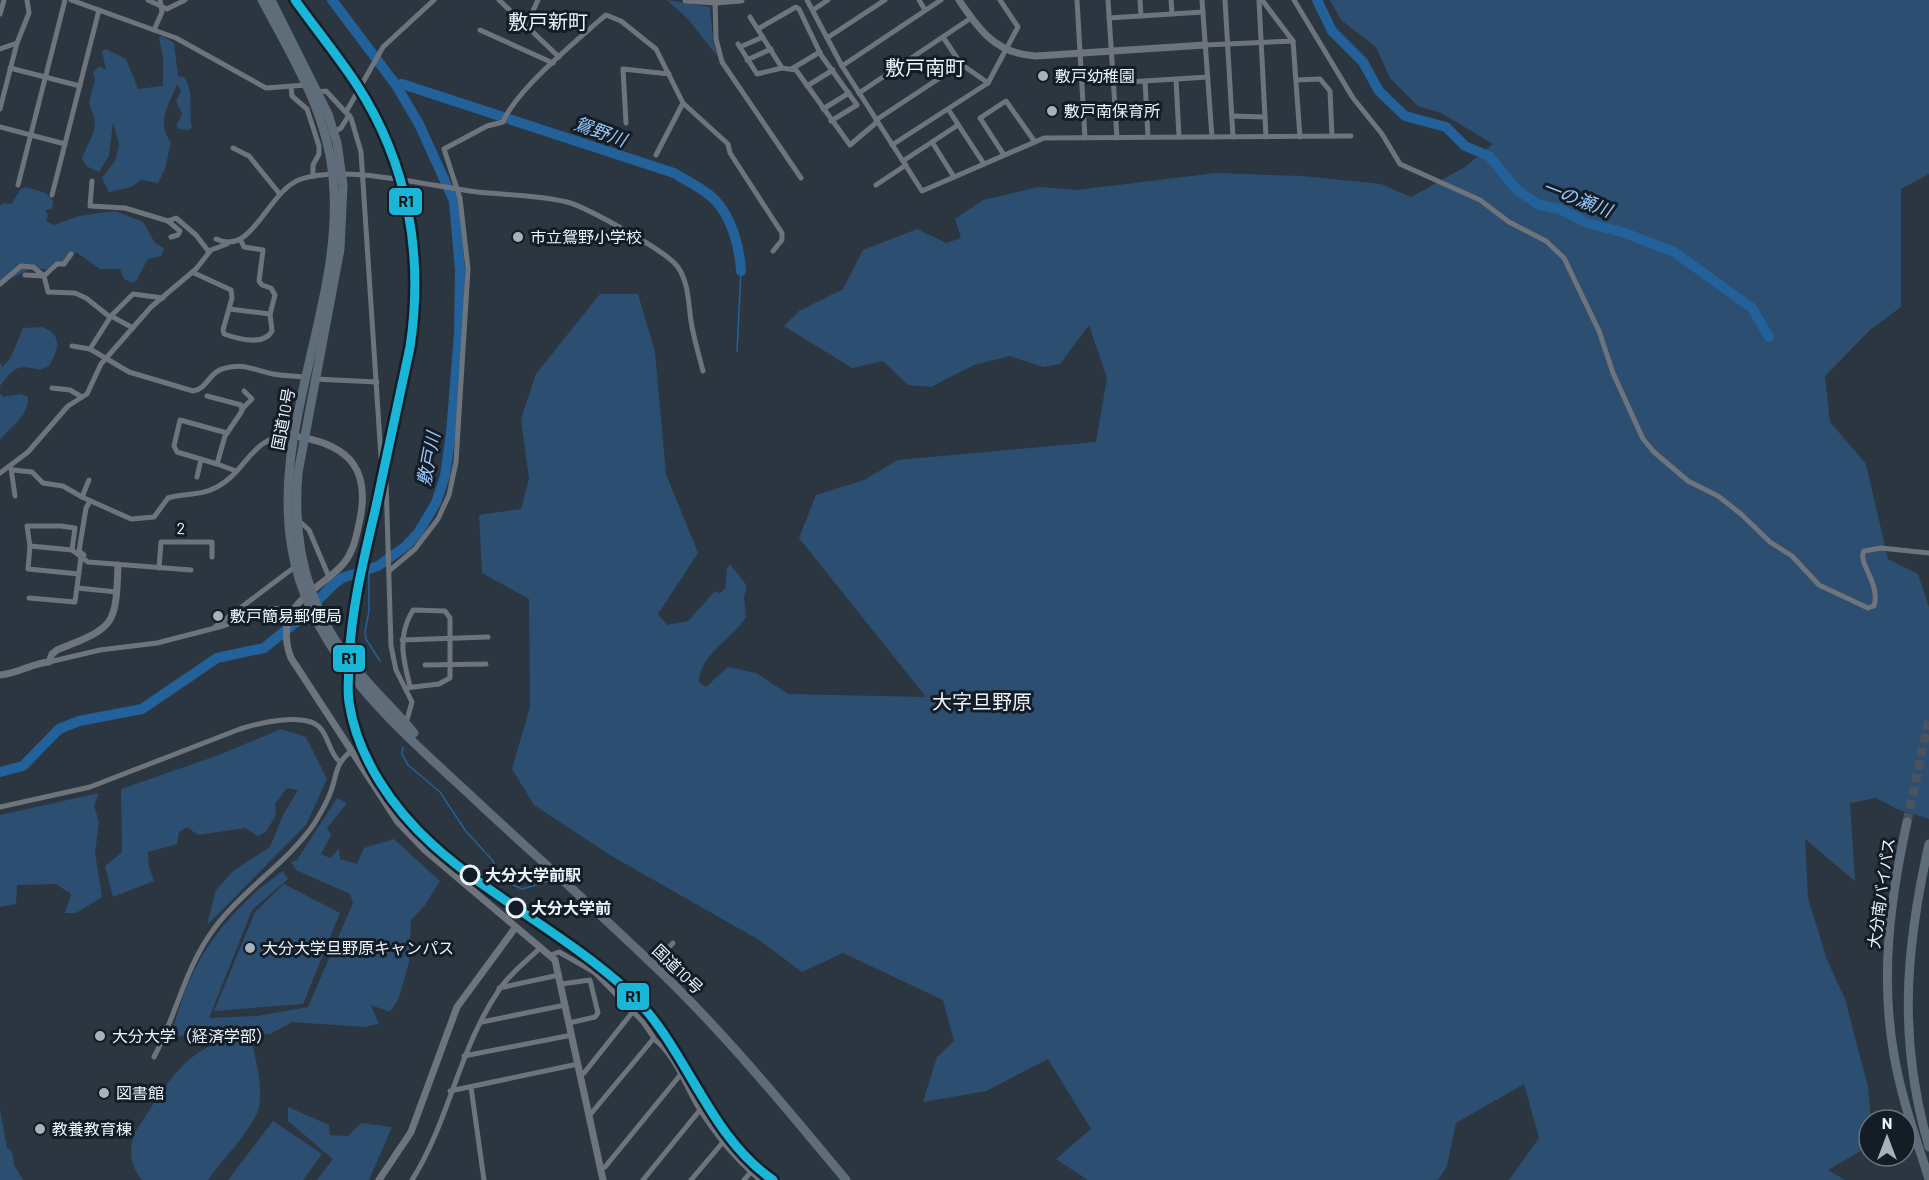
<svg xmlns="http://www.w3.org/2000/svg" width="1929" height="1180" font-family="Barlow,'Noto Sans JP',sans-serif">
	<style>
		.green { fill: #2c4e71 }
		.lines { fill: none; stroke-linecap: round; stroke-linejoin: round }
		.stream { stroke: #23619a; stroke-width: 1.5 }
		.river { stroke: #23619a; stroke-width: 10 }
		.trunk-tunnel { stroke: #49525e; stroke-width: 9; stroke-dasharray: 9 4.5; stroke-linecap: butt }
		.minor { stroke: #6d747c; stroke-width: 5 }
		.tertiary { stroke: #6d747c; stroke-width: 7 }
		.trunk { stroke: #5f6c7a; stroke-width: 9 }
		.rail-1-casing { stroke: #141d26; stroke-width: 14 }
		.rail-1 { stroke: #1ab6d8; stroke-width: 9 }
		.poi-dot { fill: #a8b2bc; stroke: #141d26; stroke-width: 2 }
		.stop-dot { fill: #141d26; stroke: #ebf4ff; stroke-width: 3 }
		.labels { text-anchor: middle; stroke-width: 6; stroke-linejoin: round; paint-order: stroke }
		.poi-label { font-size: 16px; fill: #ebf4ff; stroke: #141d26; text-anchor: start }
		.street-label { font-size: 16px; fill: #ebf4ff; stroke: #141d26 }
		.stop-label { font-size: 16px; font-weight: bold; fill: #ebf4ff; stroke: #141d26; text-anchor: start }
		.water-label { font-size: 18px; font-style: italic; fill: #98c9fd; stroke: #141d26 }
		.quarter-label { font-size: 20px; fill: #ebf4ff; stroke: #141d26 }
		.line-badge { stroke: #141d26; stroke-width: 2 }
		.pale-badge-label { font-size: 16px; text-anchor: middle; font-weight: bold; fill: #111 }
	</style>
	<rect width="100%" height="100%" fill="#2c3641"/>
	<g class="green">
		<path d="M667,0L710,7L713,40L717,56L688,19Z"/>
		<path d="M1330,0H1929V174L1901,189V307L1870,330L1825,376L1830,422L1866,464L1888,559L1918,574L1929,607V819L1897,809L1876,798L1850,803L1855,881L1805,839L1808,898L1827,960L1845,999L1868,1087L1871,1120H1869V1146L1828,1170L1845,1180H1509L1539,1138L1524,1084L1456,1123L1447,1166L1438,1180H1088L1056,1159L1091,1129L1048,1059L986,1091L923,1102L937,1057L954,1041L943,1000L843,953L802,972L759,940L610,855L534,805L512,769L530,707L529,599L482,573L479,515L521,509L529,479L521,419L536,374L600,294H638L655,352L666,474L698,553L658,614L667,625L688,621L715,591L719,594L725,589L727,568L730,564L747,586L744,597L746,617C731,640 700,654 699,682L706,687L728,667L756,673L788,694L926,697L799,538L816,495L864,480L898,460L1096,442L1107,378L1089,325L1060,364L1043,367L1010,356L974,365L931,387L908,385L883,361L852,368L784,326L799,311L843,289L863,250L917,229L946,243L961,238L955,219L983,200L1039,187L1077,190L1216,173L1302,176L1381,184L1411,197L1465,167L1493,144L1441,113L1418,106L1390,78L1376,47L1341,20Z"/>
		<path d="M162,36L174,43L178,76L184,77C195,93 188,110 192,127L190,130L179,129L176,126L182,114L176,101L181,91L177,84C170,104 155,122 171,142L165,169L158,183L141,180L131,187L109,192L102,178L115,161L119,145L113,122L109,156L99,172L86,166L82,158L94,131L95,120L89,103L95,79L93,72L100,66L106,70L102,51L106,49L126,59L138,89L163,86V58L159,38Z"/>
		<path d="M26,187L45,193L53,200L52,209L45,210L48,215L46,221L54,225L79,216L115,211L143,222L155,243L164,248L161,256L148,259L136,281L132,283L124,279L120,269H100L76,252L70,260L48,270C24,264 20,280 0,280V206L4,203L11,204L21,189Z"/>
		<path d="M42,327C63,334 59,350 49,366L40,370C16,363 13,369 0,386V362L2,367L10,359L23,328Z"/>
		<path d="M0,393L3,397L21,394L28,397C28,417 12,425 0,440Z"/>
		<path d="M281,729L306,737L327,779L306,825L207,925L216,890L233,871L270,847L283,815L298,790L287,788L275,804L276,815L266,832L258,836L245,828L198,835L187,827L179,832L177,844L148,852L149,867L154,881L113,897L105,866L122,852L121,789L216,756Z"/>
		<path d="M99,793L94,806L99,822L95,853L102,897L76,913H65L71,894L56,884L17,885L16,904L0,907V815Z"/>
		<path d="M337,798L347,803L327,828L331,835L321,854L330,858L339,849L340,859L357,864L364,848L394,839L440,881L425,905L411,920L409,962L399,998L390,1012L371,1005L379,1024L364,1027L292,1022L270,1034L206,1033L170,1037C178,1014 184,988 196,967C215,930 249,894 283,871L288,879L252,910L209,1018L257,1016L308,1007L353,903L350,894L296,870L291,862L297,860Z"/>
		<path d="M284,884L340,913L303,1004L214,1011L255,912Z"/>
		<path d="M221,1042H252C256,1062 263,1086 259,1107C254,1128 221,1161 208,1180H142C130,1166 129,1151 134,1134C157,1100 179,1054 221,1042Z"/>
		<path d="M288,1107L329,1125L330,1135L348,1136L361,1123L392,1127L369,1180H317L333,1159L288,1121Z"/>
		<path d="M0,1109L7,1148L12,1152L14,1165L23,1180H0Z"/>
		<path d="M273,1121L322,1154L303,1180H228Z"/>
	</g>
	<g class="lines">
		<g class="stream">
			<path d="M737,351L741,271"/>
			<path d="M369,570V611L365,632L366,639L380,661"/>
			<path d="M403,747L402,754L408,765L440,792L465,830L493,861L500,879L522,889L549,881"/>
		</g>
		<g class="river">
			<path d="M1317,0L1332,31L1363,62L1379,91L1405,116L1446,127L1465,146L1489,156L1517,190L1539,205L1560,209L1587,223L1622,232L1674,252L1752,308L1769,337"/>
			<path d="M396,85L402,84L674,173C688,182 703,188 715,200C731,216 740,248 741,271"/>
			<path d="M0,772L23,766L59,729L79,721L142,709L217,658L264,648L296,622L334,584L342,578L378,566L406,546L418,533L436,503L445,476L451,433L459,334L460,270L454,201L419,124L396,85L332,0"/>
		</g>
		<path class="trunk-tunnel" d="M1907,822L1929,719"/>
		<g class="minor">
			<path d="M71,0L176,38L266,88L306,85"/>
			<path d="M148,0L167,9L185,0"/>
			<path d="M499,0L559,57"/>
			<path d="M807,0L842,66L922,191L1044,138L1351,136"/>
			<path d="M919,0L925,10"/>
			<path d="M1077,0L1085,138"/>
			<path d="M1108,0L1117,138"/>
			<path d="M1140,0L1141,16"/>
			<path d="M1171,0L1172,14"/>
			<path d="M1202,0L1212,137"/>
			<path d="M1225,0L1233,137"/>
			<path d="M1259,0L1266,137"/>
			<path d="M1262,0L1293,41L1300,137"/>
			<path d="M1294,0L1353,98L1382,134L1400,164L1480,200L1509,222L1546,241L1564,258L1599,331L1613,373L1643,439L1654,452L1688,481L1718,496L1741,514L1770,542L1792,556L1819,585L1868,608L1874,606C1881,583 1857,563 1864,551L1881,548L1929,553"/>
			<path d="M715,1L716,39L722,62L801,178"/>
			<path d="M813,10L828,0"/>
			<path d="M0,14L4,0"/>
			<path d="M750,17L782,68L796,70L850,145L877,122"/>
			<path d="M1109,18L1203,12"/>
			<path d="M526,26L538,0"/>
			<path d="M758,29L796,7L799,9L821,55L857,105L831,121"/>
			<path d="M154,30L162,12L160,0"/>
			<path d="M480,30L553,63"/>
			<path d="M943,37L961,64L988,83"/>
			<path d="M827,38L885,0"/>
			<path d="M738,44L757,74L782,68"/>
			<path d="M1205,45L1293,41"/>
			<path d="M740,47L763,37"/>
			<path d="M0,49L17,43"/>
			<path d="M747,60L771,49"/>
			<path d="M842,66L941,0"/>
			<path d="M10,68L80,86"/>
			<path d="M793,68L820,52"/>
			<path d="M1176,79L1179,137"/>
			<path d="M1297,80L1320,79L1330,91L1332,136"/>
			<path d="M1145,81L1148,137"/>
			<path d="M1113,83L1208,77"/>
			<path d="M807,86L833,70"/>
			<path d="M291,87L292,96L307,109L319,146V154L313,165V176"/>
			<path d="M319,92L326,91L351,118L361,152L381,457L386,479L391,646L396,670L412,702L406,723"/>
			<path d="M859,93L971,18"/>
			<path d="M0,109L17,43L29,13L27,0"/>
			<path d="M823,109L849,93"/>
			<path d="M948,109L984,164"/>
			<path d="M346,112L383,47L434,0"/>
			<path d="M1232,116L1265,117"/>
			<path d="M876,120L961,64"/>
			<path d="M626,123L623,69L669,74"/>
			<path d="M0,127L65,144"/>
			<path d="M334,132L341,128L349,115"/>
			<path d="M932,142L954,177"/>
			<path d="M892,145L988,83L1018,27L1000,0"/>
			<path d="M233,148L249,156L279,193"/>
			<path d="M656,155L683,103"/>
			<path d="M1004,155L980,118L1006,101L1035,142"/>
			<path d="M903,161L958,125"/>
			<path d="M92,181L90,206L125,208L168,221L176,218L196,235L209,252"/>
			<path d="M18,185L65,0"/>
			<path d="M876,185L906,165"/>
			<path d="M52,195L99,10"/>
			<path d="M168,221L180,231L178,235L171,237"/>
			<path d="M216,239C253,257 267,191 301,179C346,164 428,186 477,192C506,195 539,195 567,202C586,207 666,251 677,266C690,283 688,307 692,327C695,342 699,356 703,371"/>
			<path d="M192,272L231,290L232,298L223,330L224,334C238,339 264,346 272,331L270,314L275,295L271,288L262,285L259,281L263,250L244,247L241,241"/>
			<path d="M25,275L44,276L48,292L75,293L86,298L110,317"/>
			<path d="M0,284L21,266L33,267L44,276L57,264H64L71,254"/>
			<path d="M163,298L133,294L111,316L90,349L129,372L193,391C207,389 209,373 222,369C243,362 253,370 273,374C284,376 295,376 306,377"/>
			<path d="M229,309L270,314"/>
			<path d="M111,316L133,328"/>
			<path d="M72,346L90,349"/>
			<path d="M315,379L377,382"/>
			<path d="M52,388L70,390L82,397"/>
			<path d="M207,396L241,405L242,411L225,436L217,464L236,471"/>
			<path d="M242,409L252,399L244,391"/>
			<path d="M217,464L177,452L174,446L180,420L227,433"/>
			<path d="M11,468L15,496"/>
			<path d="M13,470L32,472L43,483L63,486L82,497L89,480"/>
			<path d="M0,473L28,452L68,406L87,394L101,364L151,307L196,269L211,250L227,244"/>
			<path d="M197,477L201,459"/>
			<path d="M82,497L131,519L154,517L168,498C185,493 201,496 217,487C248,471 251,433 295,436"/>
			<path d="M298,520L309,530L329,577"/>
			<path d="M30,546L28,569L79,574"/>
			<path d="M72,550L75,528L61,526H27L30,546L72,550L88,562L191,570"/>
			<path d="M84,555L79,551L86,508L90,501"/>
			<path d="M159,568L161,542H212V557"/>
			<path d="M389,571L415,549L438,519L449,495L456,462L468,269L460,198L444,149L487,126L503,122C516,90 574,43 601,19L606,15L621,21L656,49L683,103L728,144L730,153L782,233V240L773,251"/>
			<path d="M77,588L117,592"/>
			<path d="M29,598L75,602L81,557"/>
			<path d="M215,627L296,566"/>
			<path d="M402,640L488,637"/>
			<path d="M49,662L100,650L157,643L223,626L271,608L293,611"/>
			<path d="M425,665L486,664"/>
			<path d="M405,688L439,684L450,678V618L445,611L413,610C397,636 403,659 410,686"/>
			<path d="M0,807L90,787L240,729C259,723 307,711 321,729C329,739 330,753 339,761"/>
			<path d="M551,955L559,952L594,972L643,1022L654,1038L589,1116"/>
			<path d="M653,965L673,943"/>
			<path d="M561,984L590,980L598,1013L595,1017L569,1023"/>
			<path d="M499,988L559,975"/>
			<path d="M482,1022L565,1005"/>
			<path d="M654,1039C675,1055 684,1083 697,1105C714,1133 735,1159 760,1180"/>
			<path d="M464,1056L572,1035"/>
			<path d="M154,1057C178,1012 184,968 216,926C245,888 287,863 314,824C320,814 327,803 331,791C337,775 335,764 350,752"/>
			<path d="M580,1074L584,1073L631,1014"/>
			<path d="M471,1087L484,1180"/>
			<path d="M450,1091L578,1064"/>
			<path d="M600,1169L605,1167L681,1074"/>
			<path d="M412,1180C449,1122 459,1048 499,990C509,974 527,961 541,947"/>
			<path d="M643,1180L700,1110"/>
			<path d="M691,1180L724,1141"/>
			<path d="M744,1180L751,1172"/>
		</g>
		<g class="tertiary">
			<path d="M686,0L715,2L741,0"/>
			<path d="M959,0C979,30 996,54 1036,56L1205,45"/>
			<path d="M300,437C352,446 371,472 359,524C356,538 353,552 344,563C330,580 306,591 293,610C284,624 285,643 291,658L398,822L425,850L555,960L603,1180"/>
			<path d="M0,675C18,674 32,663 49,662L52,654L57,650C114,627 116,628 118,565"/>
			<path d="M379,1180L411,1132L457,1007L515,928"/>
		</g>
		<g class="trunk">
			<path d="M262,0C292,56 327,112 333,177C346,307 264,434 295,564C320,667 410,738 484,808C548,867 614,926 677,988C737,1048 791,1114 846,1180"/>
			<path d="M271,0L328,114L337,143L343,185L340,249L298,473C292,543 308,610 353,665C372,689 395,710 414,733"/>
			<path d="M1907,822C1890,900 1880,976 1894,1055C1901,1097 1916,1138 1929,1179"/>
			<path d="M1929,844C1905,950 1898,1042 1929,1147"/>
		</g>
		<defs>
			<path id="rail-1" d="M295,0C315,28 338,56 357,85C408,164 424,254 410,347C398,402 387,457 375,511C363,562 351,610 349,662C349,675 347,689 349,702C357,757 393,809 433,845C493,899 568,936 628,991C687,1046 706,1134 773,1180"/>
		</defs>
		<use href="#rail-1" class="rail-1-casing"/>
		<use href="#rail-1" class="rail-1"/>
	</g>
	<g class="poi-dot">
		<circle cx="1043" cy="76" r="6"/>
		<circle cx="1052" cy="111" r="6"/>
		<circle cx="518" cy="237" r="6"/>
		<circle cx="218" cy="616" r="6"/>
		<circle cx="250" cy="948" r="6"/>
		<circle cx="100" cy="1036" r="6"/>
		<circle cx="104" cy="1093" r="6"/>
		<circle cx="40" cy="1129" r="6"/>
	</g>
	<g class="stop-dot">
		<circle cx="470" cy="875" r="9"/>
		<circle cx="516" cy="908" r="9"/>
	</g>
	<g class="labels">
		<g class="poi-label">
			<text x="1055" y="82">敷戸幼稚園</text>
			<text x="1064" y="117">敷戸南保育所</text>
			<text x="530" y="243">市立鴛野小学校</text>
			<text x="230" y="622">敷戸簡易郵便局</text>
			<text x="262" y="954">大分大学旦野原キャンパス</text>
			<text x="112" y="1042">大分大学（経済学部）</text>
			<text x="116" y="1099">図書館</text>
			<text x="52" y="1135">教養教育棟</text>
		</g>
		<g class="street-label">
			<text transform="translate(283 419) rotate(-79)" y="6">国道10号</text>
			<text transform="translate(181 528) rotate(1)" y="6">2</text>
			<text transform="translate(1881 893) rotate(-82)" y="6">大分南バイパス</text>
			<text transform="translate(678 969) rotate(44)" y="6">国道10号</text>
		</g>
		<g class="stop-label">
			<text x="485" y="881">大分大学前駅</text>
			<text x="531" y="914">大分大学前</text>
		</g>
		<g class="water-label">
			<text transform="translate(600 132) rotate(20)" y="6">鴛野川</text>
			<text transform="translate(1577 199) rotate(21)" y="6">一の瀬川</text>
			<text transform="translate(429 459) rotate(-79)" y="6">敷戸川</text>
		</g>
		<g class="quarter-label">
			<text x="548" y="29">敷戸新町</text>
			<text x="925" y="75">敷戸南町</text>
			<text x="982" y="709">大字旦野原</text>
		</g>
	</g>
	<g class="line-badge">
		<rect x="388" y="187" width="35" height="29" rx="6" fill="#1ab6d8"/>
		<rect x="332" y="644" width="34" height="29" rx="6" fill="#1ab6d8"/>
		<rect x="616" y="982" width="34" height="29" rx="6" fill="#1ab6d8"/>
	</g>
	<g class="pale-badge-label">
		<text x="406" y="207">R1</text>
		<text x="349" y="664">R1</text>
		<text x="633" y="1002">R1</text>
	</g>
	<g transform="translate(1887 1138)"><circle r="28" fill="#141d26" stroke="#6a737d" stroke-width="1.5"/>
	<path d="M0-4.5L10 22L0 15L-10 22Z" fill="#a8b2bc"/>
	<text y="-9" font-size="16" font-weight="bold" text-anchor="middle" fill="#ebf4ff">N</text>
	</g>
</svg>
